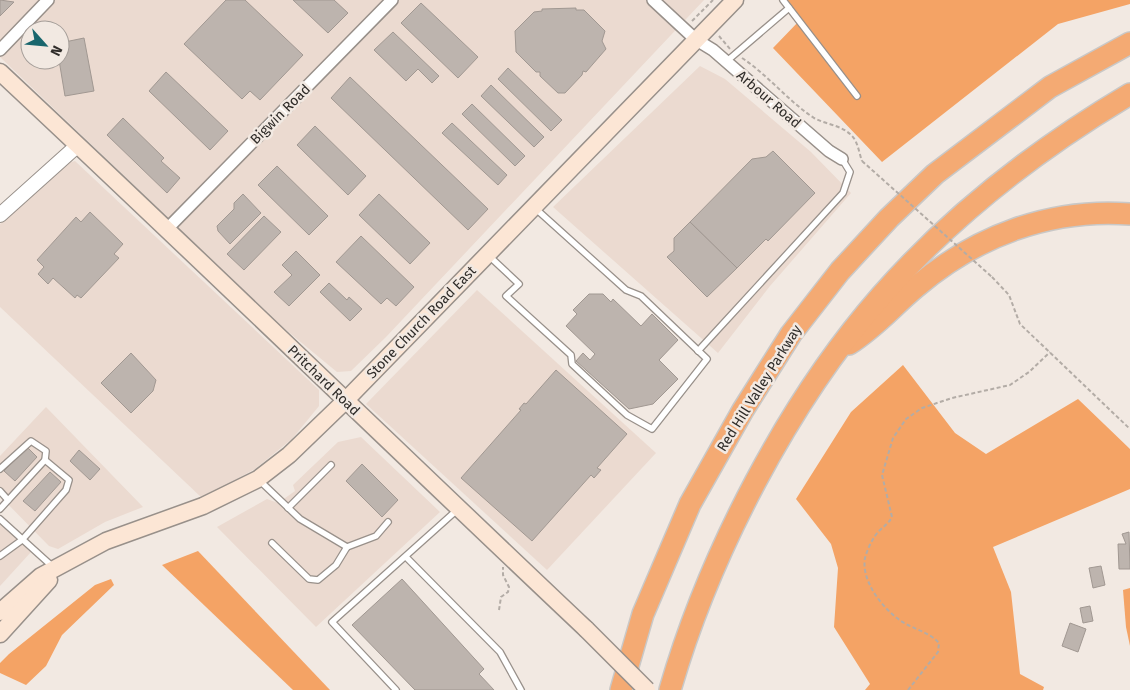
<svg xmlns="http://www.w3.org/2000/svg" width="1130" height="690" font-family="'Fira Sans',sans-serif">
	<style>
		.built { fill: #ebdad0; fill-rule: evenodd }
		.green { fill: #f4a365 }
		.building { fill: #bdb4ae; stroke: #a19892 }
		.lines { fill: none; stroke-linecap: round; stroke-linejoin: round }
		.service-casing { stroke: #98908a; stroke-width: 8 }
		.minor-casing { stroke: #98908a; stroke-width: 14 }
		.tertiary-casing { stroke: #98908a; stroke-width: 16 }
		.secondary-casing { stroke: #98908a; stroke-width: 19 }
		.motorway-casing { stroke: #c9c8c7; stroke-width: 24 }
		.path { stroke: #b3aca6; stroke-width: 2; stroke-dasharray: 4 2.5; stroke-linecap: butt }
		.service { stroke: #fff; stroke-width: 5.5 }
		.minor { stroke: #fff; stroke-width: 11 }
		.tertiary { stroke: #fff; stroke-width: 14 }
		.secondary { stroke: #fce6d5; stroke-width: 16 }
		.motorway { stroke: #f4aa73; stroke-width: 21 }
		.secondary-bridge-casing { stroke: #98908a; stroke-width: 19; stroke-linecap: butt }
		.path-bridge { stroke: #b3aca6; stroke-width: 2; stroke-dasharray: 4 2.5; stroke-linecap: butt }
		.secondary-bridge { stroke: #fce6d5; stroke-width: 16 }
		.labels { text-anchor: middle; stroke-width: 5; stroke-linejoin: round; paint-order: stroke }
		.street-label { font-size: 14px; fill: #2f2c29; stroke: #f2e9e2 }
	</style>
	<rect width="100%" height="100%" fill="#f2e9e2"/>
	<g class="built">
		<path d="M0,0H704L386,337L351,371L337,372L280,325L0,57ZM30,30H60V60H30Z"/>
		<path d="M700,66L725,79L811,152L851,193L770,286L718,353L553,207Z"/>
		<path d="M75,161L319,390V406L292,439L255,469L202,498L0,307V224L68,163Z"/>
		<path d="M477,290L656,453L547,570L366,404Z"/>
		<path d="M46,407L143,507L105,522L58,549L49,546L0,496V456Z"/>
		<path d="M361,437L440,512L316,627L217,527L267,499L278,503L295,491L293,485L338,442Z"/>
		<path d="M0,523L31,552L0,586Z"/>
	</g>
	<g class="green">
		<path d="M780,0H1130V4L1058,24L882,162L773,48L800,20Z"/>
		<path d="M903,365L955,433L986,454L1078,399L1130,449V489L993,547L1011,592L1020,674L1044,687L1043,690H865L870,684L834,627L838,568L831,544L796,499L851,412Z"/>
		<path d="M198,551L330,690H293L162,565Z"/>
		<path d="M111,579L114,585L62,635L46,666L26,685L0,673V663L9,654L95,585Z"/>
		<path d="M1130,588V646L1126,627L1123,590Z"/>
	</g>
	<g class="building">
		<path d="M0,0L14,2L0,16Z"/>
		<path d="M226,0H245L303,55L260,100L250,91L242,99L184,44Z"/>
		<path d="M293,0H334L348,13L328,33Z"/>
		<path d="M421,3L478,57L458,78L401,23Z"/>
		<path d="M576,8V10H584L605,31L602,41L606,49L586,72L583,71L582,75L565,93H558L540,76V72H536L516,52L515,31L534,12L542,11V9Z"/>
		<path d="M393,32L439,76L432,83L418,69L406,81L374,50Z"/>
		<path d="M84,38L94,91L65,96L59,60L60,43Z"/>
		<path d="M508,68L562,120L551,131L498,79Z"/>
		<path d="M166,72L228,131L210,150L149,91Z"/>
		<path d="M350,77L488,209L468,230L331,98Z"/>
		<path d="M491,85L544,137L534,147L481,96Z"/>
		<path d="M472,104L525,156L515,166L462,114Z"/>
		<path d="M123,118L164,158L161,161L180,178L167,193L107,135Z"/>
		<path d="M452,123L507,175L498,185L442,133Z"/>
		<path d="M315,126L366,176L348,195L297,145Z"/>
		<path d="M773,151L815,193L768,241L766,239L737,268L690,222L752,159L766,157Z"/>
		<path d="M277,166L328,216L309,235L258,185Z"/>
		<path d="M243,194L261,213L230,244L218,231L217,226L234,209V203Z"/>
		<path d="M379,194L430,243L410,264L359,215Z"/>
		<path d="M90,212L123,244L114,254L119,258L81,298L77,295L75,298L53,278L48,284L38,274L44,267L37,260L76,217L81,222Z"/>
		<path d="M264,216L281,232L244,270L227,254Z"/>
		<path d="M690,222L737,268L707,297L667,257L674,251V238Z"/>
		<path d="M361,236L414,287L396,306L387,298L381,304L336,262Z"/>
		<path d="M296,251L320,275L289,306L274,292L292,275L282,265Z"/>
		<path d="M329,283L347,300L349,297L362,309L350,321L320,292Z"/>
		<path d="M589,294H603L611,302L613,299L641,326L652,314L678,340L659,360L678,379L653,404L629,409L576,361L583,353L590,360L595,354L566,326L577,314L573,310Z"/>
		<path d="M131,353L156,380L153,391L131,413L101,383Z"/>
		<path d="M556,370L627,434L597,468L601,470L594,478L591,475L532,541L461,478L521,410L519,409L524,403L526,404Z"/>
		<path d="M27,447L37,457L15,481L4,471Z"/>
		<path d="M79,450L100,469L90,480L70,461Z"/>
		<path d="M362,464L398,500L382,517L346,481Z"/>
		<path d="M50,472L61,482L35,511L23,501Z"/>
		<path d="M1129,532L1130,569H1119L1118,544H1126L1122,534Z"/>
		<path d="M1101,566L1105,585L1093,588L1089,568Z"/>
		<path d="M402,579L484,669L479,674L494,690H415L352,625Z"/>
		<path d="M1090,606L1093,621L1083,623L1080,608Z"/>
		<path d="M1070,623L1086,629L1078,652L1062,646Z"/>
	</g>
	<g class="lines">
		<defs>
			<g id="service">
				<path d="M783,0L857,96"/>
				<path d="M727,61L789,8"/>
				<path d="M488,255L519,284L506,296L571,355L572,364L627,415L652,429L707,359L641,296L626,290L536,209"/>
				<path d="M698,351L843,193L850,172L842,159"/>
				<path d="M0,469L31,441L46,451L45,460"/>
				<path d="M259,480L300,519L347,547L376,536L388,522"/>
				<path d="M0,491L8,500"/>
				<path d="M288,508L331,465"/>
				<path d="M0,509L45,460L69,480L66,490L22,540L0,556"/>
				<path d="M0,519L53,567"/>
				<path d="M272,543L309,579L318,580L336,565L347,547"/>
				<path d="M406,557L500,652L521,690"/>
				<path d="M396,690L332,622L457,510"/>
			</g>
			<g id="minor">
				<path d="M653,0L695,39L713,50L829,151L842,159"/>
				<path d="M0,50L48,0"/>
				<path d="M168,228L392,0"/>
			</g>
			<path id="tertiary" d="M0,215L78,145"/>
			<g id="secondary">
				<path d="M0,72C197,256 390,444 586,629"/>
				<path d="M0,612L41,576L106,541L203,506L258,479L289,455L345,401L735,0"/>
				<path d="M0,634L49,580"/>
			</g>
			<g id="motorway">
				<path d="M849,344C877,326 892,307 916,287C976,236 1050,208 1130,214"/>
				<path d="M621,690L643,614L690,504L743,410L791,334L840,271L889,218L935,174L1050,87L1130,43"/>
				<path d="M670,690C709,555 788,402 881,296C951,216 1039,148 1130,94"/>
			</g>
		</defs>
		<use href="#service" class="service-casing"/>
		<use href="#minor" class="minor-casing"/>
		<use href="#tertiary" class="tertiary-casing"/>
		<use href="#secondary" class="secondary-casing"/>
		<use href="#motorway" class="motorway-casing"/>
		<g class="path">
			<path d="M692,21L713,0"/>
			<path d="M719,36L730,49"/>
			<path d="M742,58C768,75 788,101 814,118C827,125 842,125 852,136C858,142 859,153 862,161"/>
			<path d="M992,277L1009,295L1020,324L1130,429"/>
			<path d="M499,610L501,597L508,592L509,587L503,575V567"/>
			<path d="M908,690L938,652L939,643C927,630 910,629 897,618C881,606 861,580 865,558C867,550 873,537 879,531C884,526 889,523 892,517L882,475L893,438L906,419L922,408L952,398L1010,385L1029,372L1050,352"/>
		</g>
		<use href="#service" class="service"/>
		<use href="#minor" class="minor"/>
		<use href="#tertiary" class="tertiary"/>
		<use href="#secondary" class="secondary"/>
		<use href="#motorway" class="motorway"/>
		<defs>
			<path id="secondary-bridge" d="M586,629L647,690"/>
		</defs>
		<use href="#secondary-bridge" class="secondary-bridge-casing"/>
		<path class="path-bridge" d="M862,161L992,277"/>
		<use href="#secondary-bridge" class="secondary-bridge"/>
	</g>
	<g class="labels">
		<g class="street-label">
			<text transform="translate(769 99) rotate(41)" y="5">Arbour Road</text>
			<text transform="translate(280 114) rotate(-45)" y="5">Bigwin Road</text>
			<text transform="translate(421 322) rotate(-46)" y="5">Stone Church Road East</text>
			<text transform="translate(324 380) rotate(44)" y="5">Pritchard Road</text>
			<text transform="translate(759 388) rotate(-58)" y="5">Red Hill Valley Parkway</text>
		</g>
	</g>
	<g transform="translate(45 45) rotate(117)"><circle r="24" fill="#f2e9e2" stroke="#a49d98"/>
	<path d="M0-4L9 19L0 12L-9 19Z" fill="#19666d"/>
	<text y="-8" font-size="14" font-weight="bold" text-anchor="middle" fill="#2f2c29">N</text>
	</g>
</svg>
